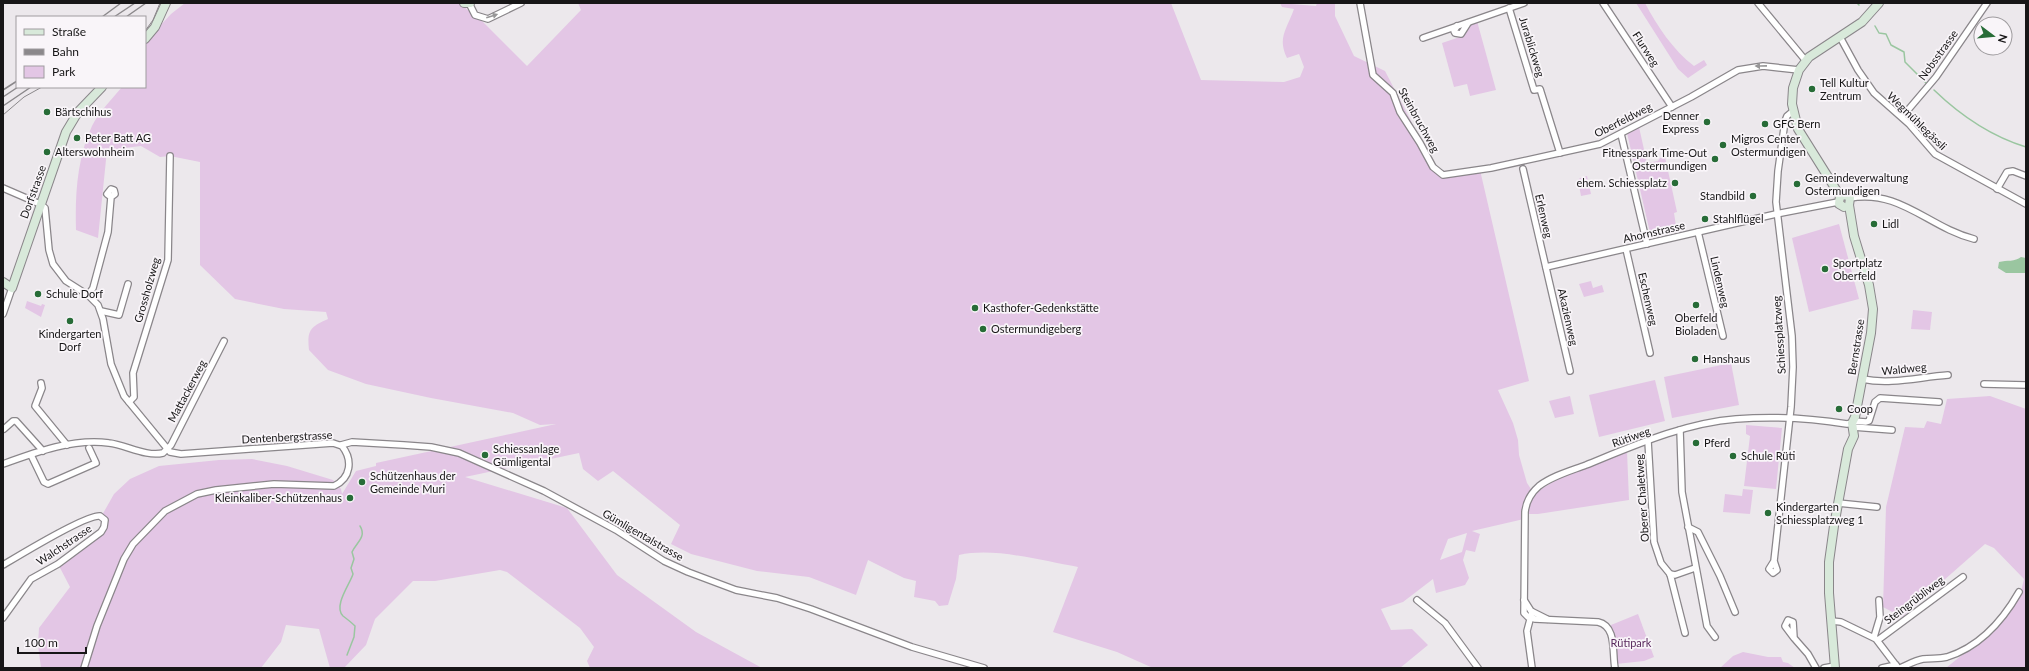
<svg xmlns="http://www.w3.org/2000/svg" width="2029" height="671" font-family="Lato,sans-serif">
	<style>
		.green { fill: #e3c6e5; fill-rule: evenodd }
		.water { fill: #9ac6a0 }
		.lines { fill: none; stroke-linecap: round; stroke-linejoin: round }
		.stream { stroke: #9ac6a0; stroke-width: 1.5 }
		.street-casing { stroke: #8a868a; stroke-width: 8 }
		.secondary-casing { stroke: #8a868a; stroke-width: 10 }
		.street { stroke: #fff; stroke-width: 5.5 }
		.secondary { stroke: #d8e9da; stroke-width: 8 }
		.tram { stroke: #8b888b; stroke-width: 1 }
		.rail { stroke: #8b888b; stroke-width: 1.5 }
		.oneway { fill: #979697 }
		.poi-dot { fill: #276c37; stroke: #f9f5f9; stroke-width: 1.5 }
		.labels { text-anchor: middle; stroke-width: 3.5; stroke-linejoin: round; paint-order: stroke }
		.street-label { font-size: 11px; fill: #171617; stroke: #f9f5f9 }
		.poi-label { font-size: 11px; fill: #171617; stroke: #f9f5f9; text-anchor: start }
		.park-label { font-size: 11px; fill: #5b2c5f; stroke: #f9f5f9 }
	</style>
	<rect width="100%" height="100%" fill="#ece8ec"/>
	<g class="green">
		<path d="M185,3H459L483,22L527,66L581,10L578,3H1171L1201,80L1284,82L1300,77L1304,67L1299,54L1287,58C1277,38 1287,29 1294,9L1282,7L1280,3L1316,6L1317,3H1335V16L1354,56L1385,71L1438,173L1480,170L1529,381L1498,390L1513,423L1518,440L1519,455L1527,483L1533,492L1530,496L1564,475L1627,451L1629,500L1538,514H1529V498L1524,519L1472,531L1480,534L1475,552L1466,550L1463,560L1469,578L1465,585L1436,593L1433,579L1403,602L1381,609L1391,630L1412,629L1428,645L1400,668H1153L1117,652L1053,632L1078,567C1042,561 995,547 959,555L956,579L948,605L939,606L935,601L914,597L916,581L904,578L868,560L856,595L809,577L757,571L691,554L671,544L680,525L613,471L598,481L583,469L579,453L465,477L567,508L617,575L696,632L762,668H590L587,661L594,647L580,628L507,572L500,570L435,581H413L375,619L366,645L344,668H330L319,629L286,625L281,642L261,668H41L38,645L39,628L70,587L58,564L103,529L101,517L114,494L130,479L159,466L219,460L252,459L287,466L333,480L341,489L342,494L356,471L376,466V463L556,424L540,425L513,413L431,398L366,384L328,370L309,350C307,330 310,327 328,319L326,312L284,309L235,299L200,265V162L170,156L160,157L141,146L107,150L98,238L76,230C75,195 77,158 92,126C99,112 112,99 122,87H145V42L171,14ZM1467,533L1462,552L1440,560L1448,539Z"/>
		<path d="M1636,3H1645C1657,26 1673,50 1694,66L1704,60L1707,65L1688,78L1678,69Z"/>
		<path d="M1477,21L1496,90L1470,96L1467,84L1454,87L1442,43L1463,36L1468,27Z"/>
		<path d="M1639,127L1647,163L1658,161L1660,158L1665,157L1677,212L1674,213L1677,232L1651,237L1627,133Z"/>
		<path d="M1587,176L1591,194L1581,196L1578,180L1580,178Z"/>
		<path d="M1839,224L1859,299L1809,312L1792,238Z"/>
		<path d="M1591,281L1593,288L1602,285L1604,292L1584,297L1579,284Z"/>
		<path d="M27,301L41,306L42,304L45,305L41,317L25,308Z"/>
		<path d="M1913,310L1932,312L1930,330L1911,329Z"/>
		<path d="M1731,363L1739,405L1672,418L1664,377Z"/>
		<path d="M1655,380L1665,421L1599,437L1589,395Z"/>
		<path d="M1570,396L1574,414L1555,418L1549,401Z"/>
		<path d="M1990,396L2026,409V668H1946L1983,638L2021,591L2024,579L1994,548L1985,544L1902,617L1883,607L1886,507L1905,427L1924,428L1927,421L1941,424L1947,399Z"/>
		<path d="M1746,425L1782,428L1776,489L1744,486L1750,436L1746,434Z"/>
		<path d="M1743,489L1753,490L1750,514L1723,512L1725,494L1742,496Z"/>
		<path d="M1638,614L1654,657L1644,661L1616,664L1611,625Z"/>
		<path d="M1743,652L1768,657H1781L1783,662L1788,663L1795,668H1810H1720L1733,656Z"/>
	</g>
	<path class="water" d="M2021,257L2026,258V273H2006L1998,268L1999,262C2007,260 2015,262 2021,257Z"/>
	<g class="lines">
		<g class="stream">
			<path d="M1857,3L1859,5"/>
			<path d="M1875,26L1879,33L1886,34L1891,45L1904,52L1905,62L1926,83"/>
			<path d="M1934,90C1961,116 1990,136 2026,147"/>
			<path d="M347,655L354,637L355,626C351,622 347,619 343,616C333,606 350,584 353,574L351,568L354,559L352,552C356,543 367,537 360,526"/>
		</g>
		<defs>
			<g id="street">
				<path d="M469,3L475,15L488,19L521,3"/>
				<path d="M1360,3L1373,75L1393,93L1400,112L1420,143L1433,167L1443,175L1491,168L1600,144L1691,97L1738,70L1763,66L1799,70"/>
				<path d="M1603,3L1672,107"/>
				<path d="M1758,3L1806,61"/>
				<path d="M1509,8L1534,90L1540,89L1560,153"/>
				<path d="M1457,26L1454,31L1455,33L1461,34L1468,23"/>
				<path d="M1840,37L1858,70L1874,93L1909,124L1935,154L2026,204"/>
				<path d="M1423,38L1524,3"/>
				<path d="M1902,117L1936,77L1987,3"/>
				<path d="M1621,134L1647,244"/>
				<path d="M1523,169L1570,371"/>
				<path d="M3,188L40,204L45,208L49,250L53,264L66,281L88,295L98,305L103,319L111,364L124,396L170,452L181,454L333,443L342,446C353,460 351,478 334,486L274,484L216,490L197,494L165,511L133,544L124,559L97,626L84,668"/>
				<path d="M1997,189L2007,172L2013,171L2026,176"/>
				<path d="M1850,198C1900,189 1928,227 1974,239"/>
				<path d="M1698,232L1723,336"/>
				<path d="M1626,249L1650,353"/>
				<path d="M1546,267L1776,214L1838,202"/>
				<path d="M88,295L93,288L108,232L111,197L115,194L114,190L111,189L107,194L111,197"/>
				<path d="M101,311L119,315L128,284"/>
				<path d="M3,314L12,288"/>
				<path d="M1862,379C1891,385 1919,377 1948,375"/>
				<path d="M41,383L42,388L35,406L67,445"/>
				<path d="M1984,384L2026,385"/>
				<path d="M129,402L134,397L133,373L168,260L170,156"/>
				<path d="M1853,421L1866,422L1869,421L1875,402L1880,398L1939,402"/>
				<path d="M1853,427L1892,430"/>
				<path d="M4,429L13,421H16L43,451"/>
				<path d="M1680,430L1682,492L1707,626L1715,637"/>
				<path d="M1648,441L1654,542L1661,563L1670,574L1685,633"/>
				<path d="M341,445L352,442L404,445L431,447L459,453L544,491L616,530L664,561L688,572L736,590L777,598L811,609L912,647L984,668"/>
				<path d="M31,455L44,482L48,484L96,463L89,448"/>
				<path d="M3,464C36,452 74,438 109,443C126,445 146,457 163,453L171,445L224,341"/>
				<path d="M1838,503L1877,507"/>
				<path d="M1688,527L1698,532L1720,576L1735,612"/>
				<path d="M1774,561L1769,569L1773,573L1777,570L1774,561L1791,407L1793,367L1792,336L1776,202L1778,171L1785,121L1787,116L1793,111"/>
				<path d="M3,565C18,556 87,514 100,516L105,520L104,527L101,532L58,564L31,579L3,618"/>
				<path d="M1670,574L1675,575L1695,568"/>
				<path d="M1417,600L1445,623L1478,668"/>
				<path d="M1524,600L1531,611L1547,619"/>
				<path d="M1532,612L1527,631L1532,668"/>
				<path d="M1832,621L1841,622L1876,639L1898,668"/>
				<path d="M1874,637L1880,617L1879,600"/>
				<path d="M1794,638L1785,626L1788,620L1793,622L1794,638L1808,654L1816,668"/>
				<path d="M1878,640L1963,577"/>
				<path d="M1615,668C1612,653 1617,626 1598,622L1535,619L1528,617L1524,613L1525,512C1526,502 1531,493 1539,486C1552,476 1570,471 1586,465C1633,446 1684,423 1736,419C1773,416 1810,418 1847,424L1852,423"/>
				<path d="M1824,668L1835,666"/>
				<path d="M1882,668L1896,665"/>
				<path d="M1900,668C1907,665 1916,660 1923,659C1932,658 1939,659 1947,657C1979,647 2003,620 2019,592"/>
			</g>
			<g id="secondary">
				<path d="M464,3H470"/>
				<path d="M145,39L155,27L166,3"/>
				<path d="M1840,196L1798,129L1792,104L1793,88L1799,70L1809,57L1862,22L1879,3"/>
				<path d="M1840,196L1839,204L1844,207"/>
				<path d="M3,282L12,288L66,132L78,112L102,87"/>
				<path d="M1835,668L1829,593V562L1834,526L1848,449L1854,436L1852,423L1855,417L1871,333L1873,309L1869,285L1854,236L1849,205L1850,198L1846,195L1840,196"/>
			</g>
		</defs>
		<use href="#street" class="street-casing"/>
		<use href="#secondary" class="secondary-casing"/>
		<use href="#street" class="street"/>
		<use href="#secondary" class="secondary"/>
		<g class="tram">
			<path d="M145,31L153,20L160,3"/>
			<path d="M3,115L24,97L42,87"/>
		</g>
		<g class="rail">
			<path d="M102,17L121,3"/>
			<path d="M114,17L135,3"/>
			<path d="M126,17L146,3"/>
			<path d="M3,90L17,81"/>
			<path d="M3,97L18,87"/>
			<path d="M3,106L31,87"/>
		</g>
	</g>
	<defs><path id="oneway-solid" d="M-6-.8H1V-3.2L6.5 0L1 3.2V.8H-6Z"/></defs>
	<g class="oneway">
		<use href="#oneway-solid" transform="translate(492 16) rotate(-17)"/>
		<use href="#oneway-solid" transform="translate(1761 66) rotate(179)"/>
	</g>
	<g class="poi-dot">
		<circle cx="1812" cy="89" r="4"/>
		<circle cx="47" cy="112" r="4"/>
		<circle cx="1707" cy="122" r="4"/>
		<circle cx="1765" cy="124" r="4"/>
		<circle cx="77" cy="138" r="4"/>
		<circle cx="1723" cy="145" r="4"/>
		<circle cx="47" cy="152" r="4"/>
		<circle cx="1715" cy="159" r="4"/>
		<circle cx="1675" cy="183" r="4"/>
		<circle cx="1797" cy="184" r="4"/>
		<circle cx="1753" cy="196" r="4"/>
		<circle cx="1705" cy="219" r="4"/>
		<circle cx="1874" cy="224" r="4"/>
		<circle cx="1825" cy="269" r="4"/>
		<circle cx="38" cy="294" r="4"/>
		<circle cx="1696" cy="305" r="4"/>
		<circle cx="975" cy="308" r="4"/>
		<circle cx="70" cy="321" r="4"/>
		<circle cx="983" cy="329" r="4"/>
		<circle cx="1695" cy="359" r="4"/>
		<circle cx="1839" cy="409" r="4"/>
		<circle cx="1696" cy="443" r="4"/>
		<circle cx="485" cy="455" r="4"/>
		<circle cx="1733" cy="456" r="4"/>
		<circle cx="362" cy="482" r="4"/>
		<circle cx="350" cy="498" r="4"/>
		<circle cx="1768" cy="513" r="4"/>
	</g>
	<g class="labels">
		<g class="street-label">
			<text transform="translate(1532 47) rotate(73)" y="4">Jurablickweg</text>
			<text transform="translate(1646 49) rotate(57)" y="4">Flurweg</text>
			<text transform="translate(1938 55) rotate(-54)" y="4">Nobsstrasse</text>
			<text transform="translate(1419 120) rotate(61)" y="4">Steinbruchweg</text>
			<text transform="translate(1623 120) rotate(-27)" y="4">Oberfeldweg</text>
			<text transform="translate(1917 121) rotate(44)" y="4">Wegmühlegässli</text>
			<text transform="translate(33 192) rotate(-70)" y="4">Dorfstrasse</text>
			<text transform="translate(1544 216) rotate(77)" y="4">Erlenweg</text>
			<text transform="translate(1654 232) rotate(-13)" y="4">Ahornstrasse</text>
			<text transform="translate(1720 282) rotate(77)" y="4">Lindenweg</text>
			<text transform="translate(147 290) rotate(-74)" y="4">Grossholzweg</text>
			<text transform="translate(1648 299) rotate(77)" y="4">Eschenweg</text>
			<text transform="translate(1568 317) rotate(77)" y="4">Akazienweg</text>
			<text transform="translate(1779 335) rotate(-94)" y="4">Schiessplatzweg</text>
			<text transform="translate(1856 347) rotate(-81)" y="4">Bernstrasse</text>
			<text transform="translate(1904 369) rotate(-6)" y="4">Waldweg</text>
			<text transform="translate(187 391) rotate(-62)" y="4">Mattackerweg</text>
			<text transform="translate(287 437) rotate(-3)" y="4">Dentenbergstrasse</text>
			<text transform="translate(1631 437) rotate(-20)" y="4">Rütiweg</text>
			<text transform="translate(1642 498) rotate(-94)" y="4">Oberer Chaletweg</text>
			<text transform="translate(643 535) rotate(30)" y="4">Gümligentalstrasse</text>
			<text transform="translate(64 545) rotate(-34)" y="4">Walchstrasse</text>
			<text transform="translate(1914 600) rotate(-37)" y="4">Steingrübliweg</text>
		</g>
		<g class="poi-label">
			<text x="1820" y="87">Tell Kultur<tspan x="1820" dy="13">Zentrum</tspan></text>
			<text x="55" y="116">Bärtschihus</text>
			<text x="1699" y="120" text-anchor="end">Denner<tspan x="1699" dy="13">Express</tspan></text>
			<text x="1773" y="128">GFC Bern</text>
			<text x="85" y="142">Peter Batt AG</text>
			<text x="1731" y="143">Migros Center<tspan x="1731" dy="13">Ostermundigen</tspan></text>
			<text x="55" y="156">Alterswohnheim</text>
			<text x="1707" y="157" text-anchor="end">Fitnesspark Time-Out<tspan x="1707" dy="13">Ostermundigen</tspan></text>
			<text x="1805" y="182">Gemeindeverwaltung<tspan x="1805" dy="13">Ostermundigen</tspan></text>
			<text x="1667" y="187" text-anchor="end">ehem. Schiessplatz</text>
			<text x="1745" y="200" text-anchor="end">Standbild</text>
			<text x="1713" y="223">Stahlflügel</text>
			<text x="1882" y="228">Lidl</text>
			<text x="1833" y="267">Sportplatz<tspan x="1833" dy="13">Oberfeld</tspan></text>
			<text x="46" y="298">Schule Dorf</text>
			<text x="983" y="312">Kasthofer-Gedenkstätte</text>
			<text x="1696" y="322" text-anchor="middle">Oberfeld<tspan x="1696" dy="13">Bioladen</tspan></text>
			<text x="991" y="333">Ostermundigeberg</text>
			<text x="70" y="338" text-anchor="middle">Kindergarten<tspan x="70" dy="13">Dorf</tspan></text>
			<text x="1703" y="363">Hanshaus</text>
			<text x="1847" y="413">Coop</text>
			<text x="1704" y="447">Pferd</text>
			<text x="493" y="453">Schiessanlage<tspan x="493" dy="13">Gümligental</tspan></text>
			<text x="1741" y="460">Schule Rüti</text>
			<text x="370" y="480">Schützenhaus der<tspan x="370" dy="13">Gemeinde Muri</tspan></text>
			<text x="342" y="502" text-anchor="end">Kleinkaliber-Schützenhaus</text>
			<text x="1776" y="511">Kindergarten<tspan x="1776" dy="13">Schiessplatzweg 1</tspan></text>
		</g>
		<g class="park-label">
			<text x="1631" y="647">Rütipark</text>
		</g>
	</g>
	<rect width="2029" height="671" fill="none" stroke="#171617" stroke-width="8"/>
	<rect x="16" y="16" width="130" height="72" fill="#f9f5f9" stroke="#9f9c9f"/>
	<rect x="24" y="29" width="20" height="6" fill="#d8e9da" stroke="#9f9c9f"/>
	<text x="52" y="36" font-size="12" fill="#171617">Straße</text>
	<rect x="24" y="49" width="20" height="6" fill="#8b888b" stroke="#9f9c9f"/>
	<text x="52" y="56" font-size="12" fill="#171617">Bahn</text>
	<rect x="24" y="66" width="20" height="12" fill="#e3c6e5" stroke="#9f9c9f"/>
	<text x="52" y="76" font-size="12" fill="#171617">Park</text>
	<g transform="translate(1993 36) rotate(106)"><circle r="19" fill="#f9f5f9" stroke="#9f9c9f"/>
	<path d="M0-3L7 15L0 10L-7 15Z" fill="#276c37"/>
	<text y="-6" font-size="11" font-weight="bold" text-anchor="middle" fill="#171617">N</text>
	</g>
	<path d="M18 647v6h68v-6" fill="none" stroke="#171617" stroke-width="2"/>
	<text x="24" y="647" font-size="12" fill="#171617" stroke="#f9f5f9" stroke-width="3" paint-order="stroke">100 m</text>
</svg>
